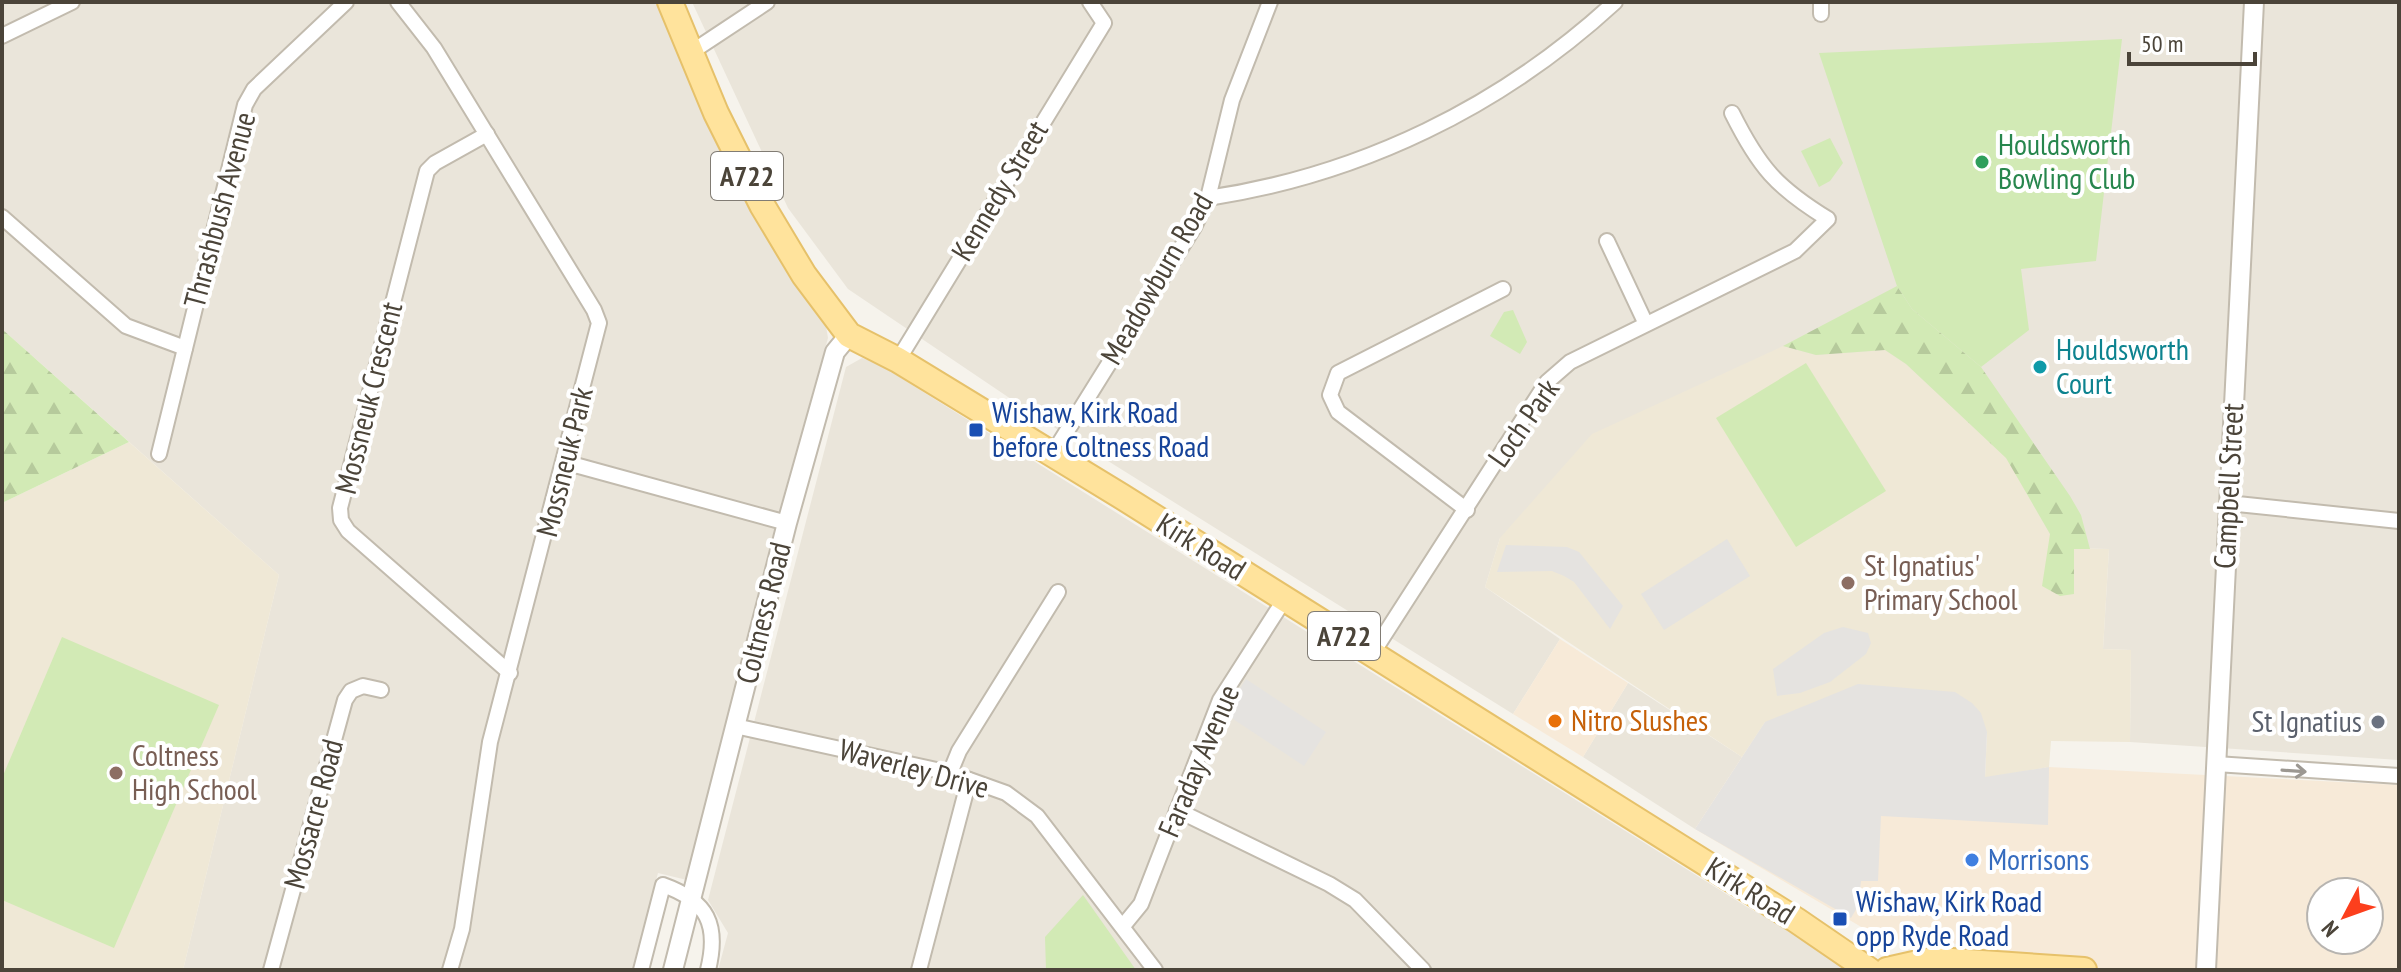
<svg xmlns="http://www.w3.org/2000/svg" width="2401" height="972" font-family="'PT Sans Narrow',sans-serif">
	<style>
		.residential { fill: #eae5da }
		.commercial { fill: #f7ead8; fill-rule: evenodd }
		.education { fill: #efe8d6 }
		.green { fill: #d2eab5 }
		.forest { fill: url(#forest-firs) }
		.parking { fill: #e5e3e0 }
		.lines { fill: none; stroke-linecap: round; stroke-linejoin: round }
		.minor-casing { stroke: #c2bbae; stroke-width: 18 }
		.tertiary-casing { stroke: #c2bbae; stroke-width: 22 }
		.primary-casing { stroke: #e6c16a; stroke-width: 28 }
		.minor { stroke: #fff; stroke-width: 14 }
		.tertiary { stroke: #fff; stroke-width: 18 }
		.primary { stroke: #ffe39c; stroke-width: 24 }
		.oneway { stroke: #9c9892 }
		.leisure-dot { fill: #2e9e5b; stroke: #fff; stroke-width: 3 }
		.culture-dot { fill: #0f9aa8; stroke: #fff; stroke-width: 3 }
		.transit-dot { fill: #1a4fb4; stroke: #fff; stroke-width: 3 }
		.education-dot { fill: #8d6e63; stroke: #fff; stroke-width: 3 }
		.food-dot { fill: #e8710a; stroke: #fff; stroke-width: 3 }
		.worship-dot { fill: #6b7280; stroke: #fff; stroke-width: 3 }
		.shop-dot { fill: #3f7fe0; stroke: #fff; stroke-width: 3 }
		.labels { text-anchor: middle; stroke-width: 8; stroke-linejoin: round; paint-order: stroke }
		.shield { fill: #fff; stroke: #817c74; stroke-width: 2 }
		.shield-label { font-size: 28px; font-weight: bold; fill: #4b4439 }
		.leisure-label { font-size: 30px; fill: #27864d; stroke: #fff; text-anchor: start }
		.street-label { font-size: 30px; fill: #4b4439; stroke: #fff }
		.culture-label { font-size: 30px; fill: #0d838f; stroke: #fff; text-anchor: start }
		.transit-label { font-size: 30px; fill: #164399; stroke: #fff; text-anchor: start }
		.education-label { font-size: 30px; fill: #785e54; stroke: #fff; text-anchor: start }
		.food-label { font-size: 30px; fill: #c56008; stroke: #fff; text-anchor: start }
		.worship-label { font-size: 30px; fill: #5b616d; stroke: #fff; text-anchor: end }
		.shop-label { font-size: 30px; fill: #366cbe; stroke: #fff; text-anchor: start }
	</style>
	<defs>
		<pattern id="forest-firs" width="22" height="20" patternUnits="userSpaceOnUse" patternTransform="scale(2)"><rect width="22" height="20" fill="#d2eab5"/><path d="M5 1l3.5 6h-7zM16 11l3.5 6h-7z" fill="#b6ca9c"/></pattern>
	</defs>
	<rect width="100%" height="100%" fill="#f6f3ec"/>
	<g class="residential">
		<path d="M2,2H662L824,314L828,338L775,526L687,880L658,873L632,970H183L279,575L2,329Z"/>
		<path d="M692,2H2399V760L2130,742L2131,650L2103,649L2109,549L1500,538L1485,587L1560,639L1513,714L1036,416L848,289L788,208Z"/>
		<path d="M862,358L877,363L1747,907L1832,953L1851,970H718L728,933L708,900L846,367Z"/>
		<path d="M1628,683L1742,757L1695,829L1583,757Z"/>
	</g>
	<g class="commercial">
		<path d="M1560,639L1628,683L1583,757L1513,714Z"/>
		<path d="M1765,722L1985,778L2049,767L2399,785V970H1997V947L1880,938L1695,829ZM2321,892H2369V940H2321Z"/>
	</g>
	<g class="education">
		<path d="M1783,346L1816,355L1885,350L1906,364L2006,457L2050,534L2068,548L2109,549L2103,649L2131,650L2130,742L2051,741L2049,767L1985,778L1987,732L1765,722L1742,757L1485,587L1500,538L1592,434Z"/>
		<path d="M129,442L279,575L183,970H2V503Z"/>
	</g>
	<g class="green">
		<path d="M2122,39L2096,261L2021,269L2029,330L1981,367L1912,309L1897,286L1819,53Z"/>
		<path d="M1830,138L1843,163L1830,181L1819,187L1801,151Z"/>
		<path d="M1513,310L1527,342L1520,354L1490,336L1504,312Z"/>
		<path d="M1806,363L1886,491L1796,547L1716,418Z"/>
		<path d="M62,637L219,705L114,948L2,900V778Z"/>
		<path d="M1083,895L1136,970H1046L1045,937Z"/>
	</g>
	<g class="forest">
		<path d="M1897,286L1912,309L1981,367L2070,496L2081,515L2090,549H2074V594L2060,596L2042,586L2050,534L2006,458L1906,364L1885,350L1816,355L1783,346Z"/>
		<path d="M2,329L129,442L2,503Z"/>
	</g>
	<g class="parking">
		<path d="M1727,539L1750,576L1664,630L1641,594Z"/>
		<path d="M1506,545L1567,547L1579,552L1623,606L1610,629L1574,582L1564,576L1552,571L1497,572Z"/>
		<path d="M1843,627L1868,633L1871,643L1866,654L1830,682L1800,693L1777,696L1773,669L1824,633Z"/>
		<path d="M1246,679L1326,732L1304,766L1224,713Z"/>
		<path d="M1858,684L1955,692L1972,703L1981,713L1987,732L1985,777L2049,767L2048,825L1881,816L1878,881H1861L1858,906L1851,918L1695,829L1765,722Z"/>
	</g>
	<g class="lines">
		<defs>
			<g id="minor">
				<path d="M398,2L434,48L594,310L599,323L490,742L462,929L450,970"/>
				<path d="M1821,14V2"/>
				<path d="M2,36L72,2"/>
				<path d="M690,53L767,2"/>
				<path d="M487,134L435,163L427,171L340,508L341,520L348,531L510,673"/>
				<path d="M1208,198C1361,175 1501,107 1615,2"/>
				<path d="M2,217L126,326L185,348"/>
				<path d="M1607,241L1645,322"/>
				<path d="M898,360L1104,23L1090,2"/>
				<path d="M159,454L245,105L254,89L346,2"/>
				<path d="M1052,455L1194,227L1208,198L1232,100L1270,2"/>
				<path d="M564,462L787,523"/>
				<path d="M2228,503L2399,521"/>
				<path d="M1467,510L1338,412L1330,395L1338,373L1503,289"/>
				<path d="M1372,654L1547,382L1570,362L1795,251L1828,219C1776,187 1759,167 1732,113"/>
				<path d="M735,726L950,773L1006,793L1037,816L1155,970"/>
				<path d="M2216,764L2399,776"/>
				<path d="M950,773L959,751L1058,592"/>
				<path d="M1177,810L1329,884L1355,900L1423,970"/>
				<path d="M1123,926L1141,904L1220,700L1284,600"/>
				<path d="M271,970L345,700L351,691L363,686L381,690"/>
				<path d="M641,970L663,885C708,901 719,925 708,970"/>
				<path d="M919,970L969,780"/>
			</g>
			<g id="tertiary">
				<path d="M673,970L787,523L835,352L849,335"/>
				<path d="M2206,970L2254,2"/>
			</g>
			<g id="primary">
				<path d="M670,2L716,113L762,205L804,275L849,335L898,360L1121,496L1796,920L1869,970"/>
				<path d="M1887,970L1927,961H1952L2084,970"/>
			</g>
		</defs>
		<use href="#minor" class="minor-casing"/>
		<use href="#tertiary" class="tertiary-casing"/>
		<use href="#primary" class="primary-casing"/>
		<use href="#minor" class="minor"/>
		<use href="#tertiary" class="tertiary"/>
		<use href="#primary" class="primary"/>
	</g>
	<defs><path id="oneway-shaft" d="M-6 0H5M1.5-3L5.5 0L1.5 3" fill="none" stroke-width="1.6" stroke-linecap="round" stroke-linejoin="round" transform="scale(2)"/></defs>
	<use class="oneway" href="#oneway-shaft" transform="translate(2294 771) rotate(4)"/>
	<circle class="leisure-dot" cx="1982" cy="162" r="8"/>
	<circle class="culture-dot" cx="2040" cy="367" r="8"/>
	<g class="transit-dot">
		<rect x="968" y="422" width="16" height="16" rx="4"/>
		<rect x="1832" y="911" width="16" height="16" rx="4"/>
	</g>
	<g class="education-dot">
		<circle cx="1848" cy="583" r="8"/>
		<circle cx="116" cy="773" r="8"/>
	</g>
	<circle class="food-dot" cx="1555" cy="721" r="8"/>
	<circle class="worship-dot" cx="2378" cy="722" r="8"/>
	<circle class="shop-dot" cx="1972" cy="860" r="8"/>
	<g class="labels">
		<g class="shield">
			<rect x="711" y="152" width="72" height="48" rx="6"/>
			<rect x="1308" y="612" width="72" height="48" rx="6"/>
		</g>
		<g class="shield-label">
			<text x="747" y="186">A722</text>
			<text x="1344" y="646">A722</text>
		</g>
		<g class="leisure-label">
			<text x="1998" y="155">Houldsworth<tspan x="1998" dy="34">Bowling Club</tspan></text>
		</g>
		<g class="street-label">
			<text transform="translate(1000 191) rotate(-59)" y="10">Kennedy Street</text>
			<text transform="translate(220 210) rotate(-75)" y="10">Thrashbush Avenue</text>
			<text transform="translate(1157 279) rotate(-60)" y="10">Meadowburn Road</text>
			<text transform="translate(369 398) rotate(-76)" y="10">Mossneuk Crescent</text>
			<text transform="translate(1524 423) rotate(-55)" y="10">Loch Park</text>
			<text transform="translate(565 462) rotate(-76)" y="10">Mossneuk Park</text>
			<text transform="translate(2229 486) rotate(-87)" y="10">Campbell Street</text>
			<text transform="translate(1201 547) rotate(32)" y="10">Kirk Road</text>
			<text transform="translate(764 613) rotate(-76)" y="10">Coltness Road</text>
			<text transform="translate(1199 761) rotate(-67)" y="10">Faraday Avenue</text>
			<text transform="translate(914 769) rotate(15)" y="10">Waverley Drive</text>
			<text transform="translate(314 814) rotate(-75)" y="10">Mossacre Road</text>
			<text transform="translate(1750 891) rotate(32)" y="10">Kirk Road</text>
		</g>
		<g class="culture-label">
			<text x="2056" y="360">Houldsworth<tspan x="2056" dy="34">Court</tspan></text>
		</g>
		<g class="transit-label">
			<text x="992" y="423">Wishaw, Kirk Road<tspan x="992" dy="34">before Coltness Road</tspan></text>
			<text x="1856" y="912">Wishaw, Kirk Road<tspan x="1856" dy="34">opp Ryde Road</tspan></text>
		</g>
		<g class="education-label">
			<text x="1864" y="576">St Ignatius'<tspan x="1864" dy="34">Primary School</tspan></text>
			<text x="132" y="766">Coltness<tspan x="132" dy="34">High School</tspan></text>
		</g>
		<g class="food-label">
			<text x="1571" y="731">Nitro Slushes</text>
		</g>
		<g class="worship-label">
			<text x="2362" y="732">St Ignatius</text>
		</g>
		<g class="shop-label">
			<text x="1988" y="870">Morrisons</text>
		</g>
	</g>
	<rect width="2401" height="972" fill="none" stroke="#4b4439" stroke-width="8"/>
	<g transform="translate(2345 916) rotate(229)"><circle r="38" fill="#ffffff" stroke="#b7b4b0" stroke-width="2"/>
	<path d="M0-6L14 30L0 20L-14 30Z" fill="#fc3f1d"/>
	<text y="-12" font-size="22" font-weight="bold" text-anchor="middle" fill="#4b4439">N</text>
	</g>
	<path d="M2129 52v12h126v-12" fill="none" stroke="#4b4439" stroke-width="4"/>
	<text x="2141" y="52" font-size="24" fill="#4b4439" stroke="#ffffff" stroke-width="6" paint-order="stroke">50 m</text>
</svg>
